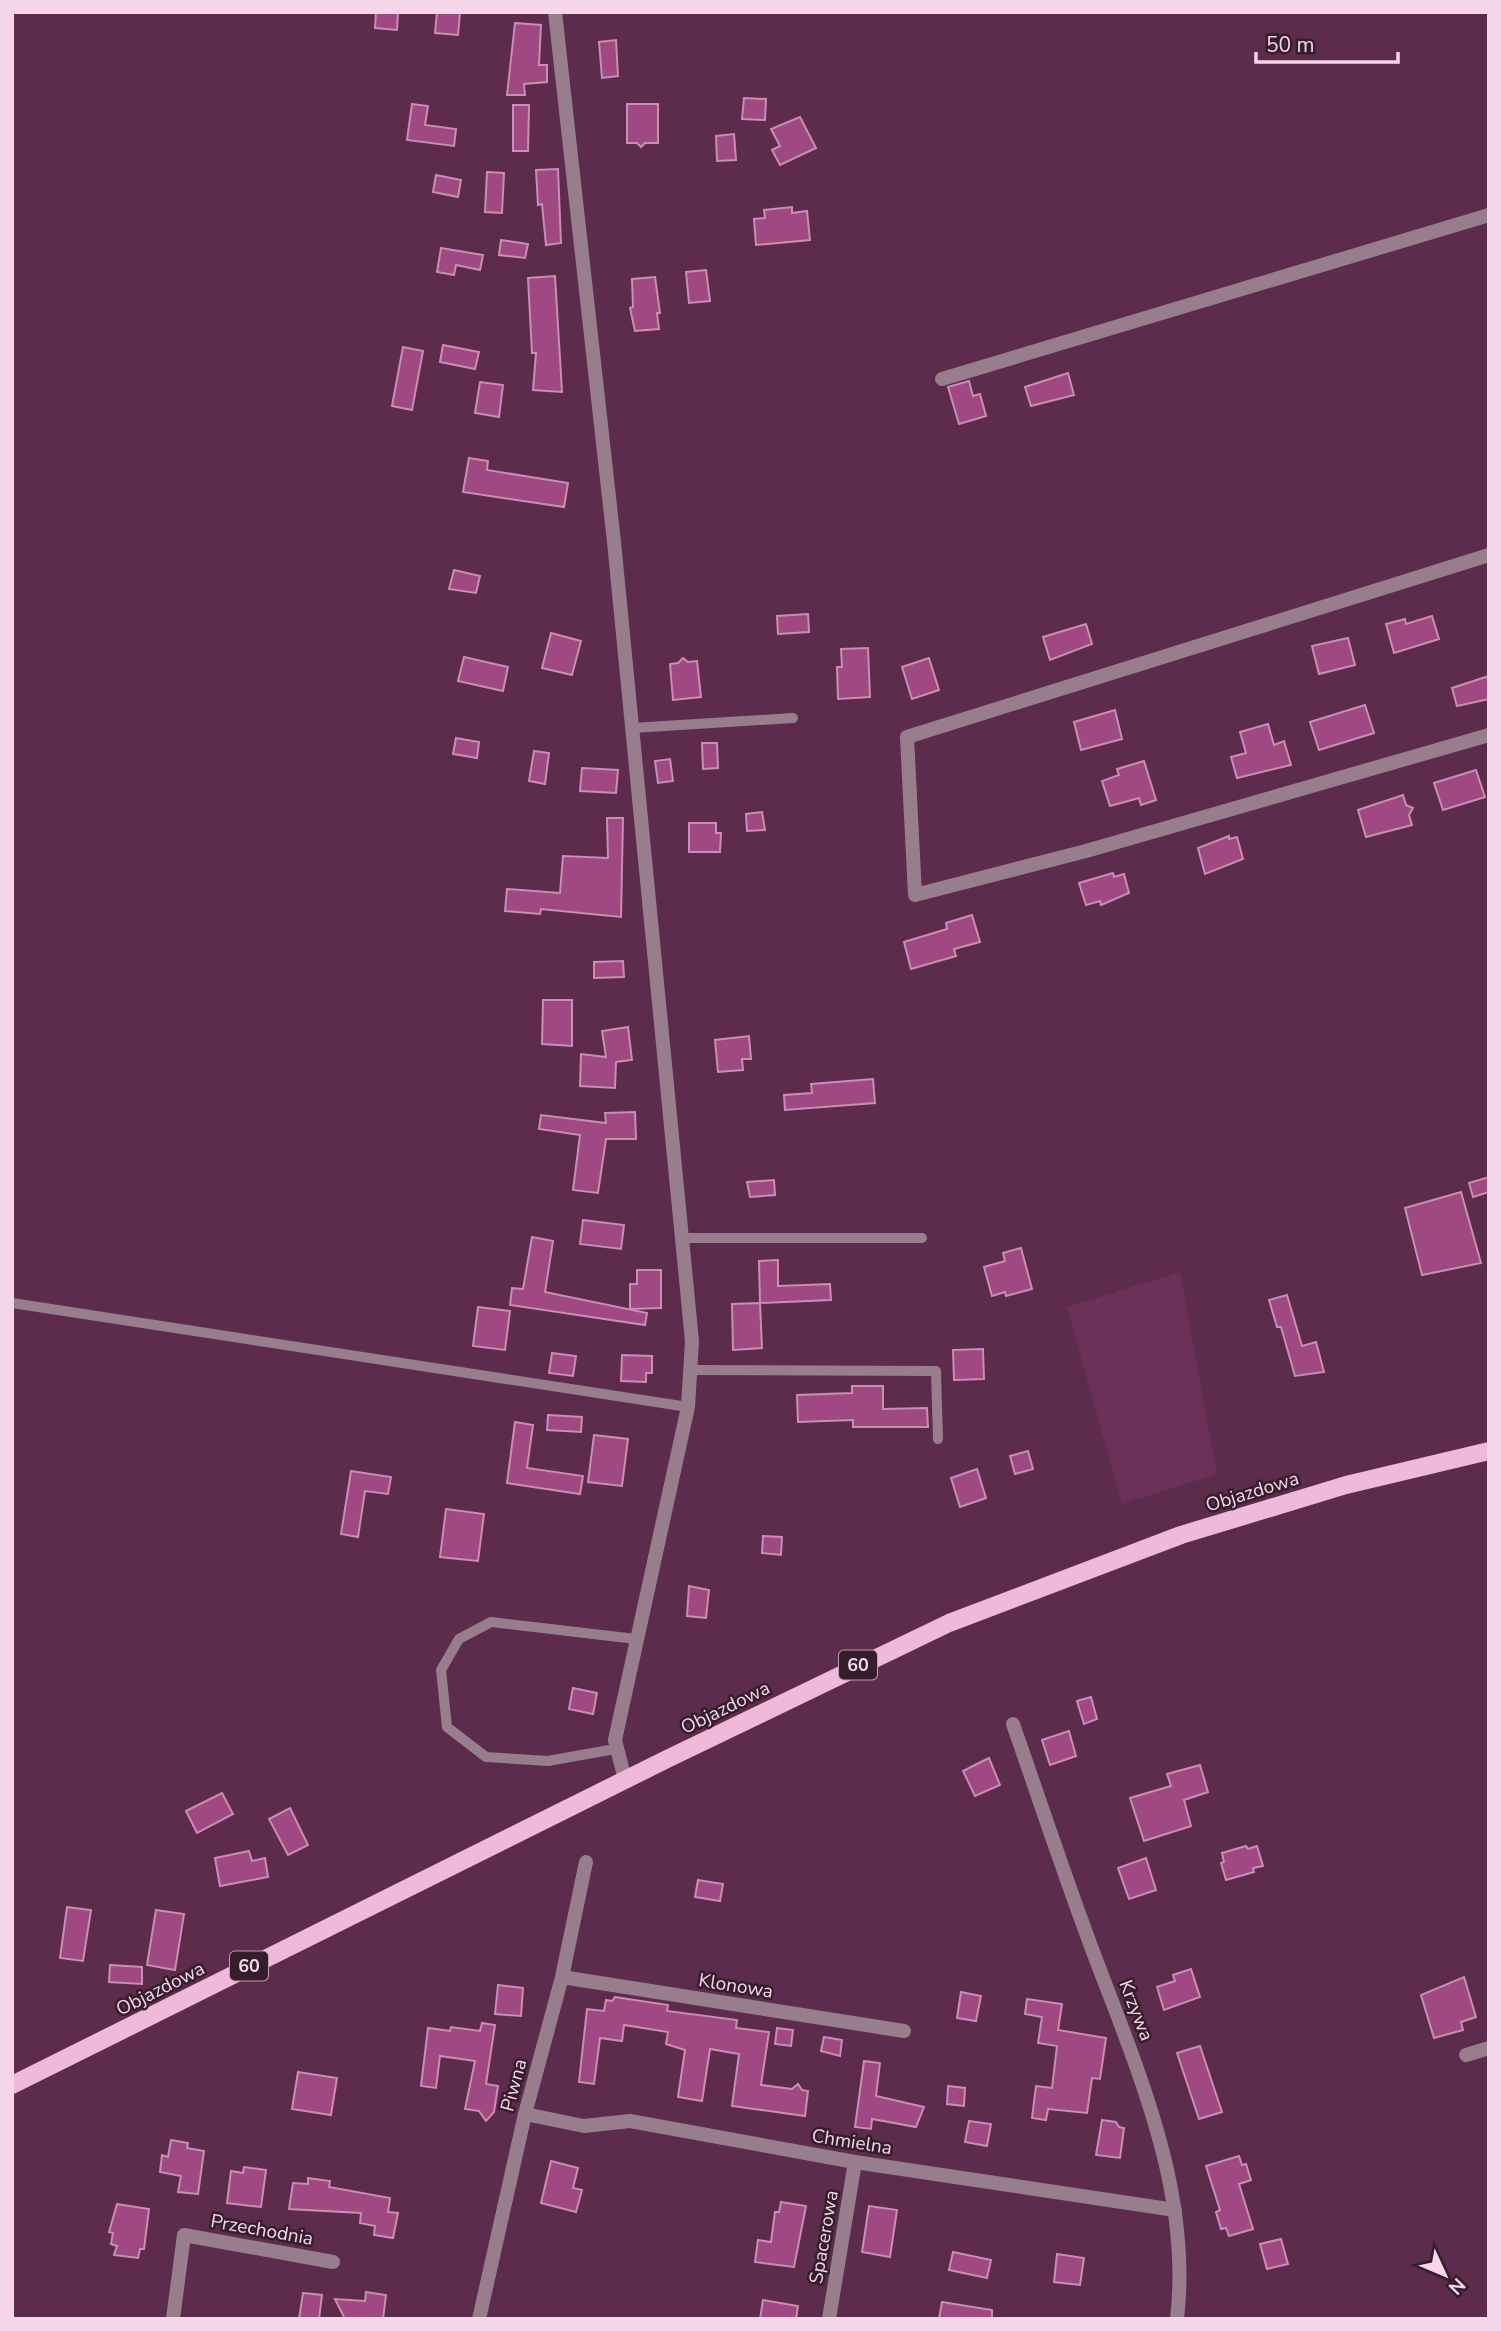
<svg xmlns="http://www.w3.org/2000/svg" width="1501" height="2331" font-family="'Nunito Sans',sans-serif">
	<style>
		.built { fill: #6b3158 }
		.building { fill: #9f4882; stroke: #c98eb2; stroke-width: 2 }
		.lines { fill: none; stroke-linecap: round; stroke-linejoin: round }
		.service { stroke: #987e8d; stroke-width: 10 }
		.minor { stroke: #987e8d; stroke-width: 14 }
		.primary { stroke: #efbada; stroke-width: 18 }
		.labels { text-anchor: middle; stroke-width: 5; stroke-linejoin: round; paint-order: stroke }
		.shield { fill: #351d2c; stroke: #bc9eb0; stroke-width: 2 }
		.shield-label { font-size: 18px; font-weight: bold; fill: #f6d6e9 }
		.street-label { font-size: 19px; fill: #f6d6e9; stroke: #351d2c }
	</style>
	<rect width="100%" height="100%" fill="#5d2b4c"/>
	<path class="built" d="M1180,1272L1217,1474L1122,1504L1067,1307Z"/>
	<g class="building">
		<path d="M376,12H398L397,30L375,28Z"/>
		<path d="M437,12H460L458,35L435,33Z"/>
		<path d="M515,23L541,25L539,65H547V82L524,84L525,95H507Z"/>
		<path d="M616,40L618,76L602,78L599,42Z"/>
		<path d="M744,98L766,99L765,120L742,119Z"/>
		<path d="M412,104L428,106L425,125L456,129L454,146L407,140Z"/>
		<path d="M627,104H658V143H645L641,147L637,143H627Z"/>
		<path d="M513,105H529L528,151H513Z"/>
		<path d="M800,117L816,148L780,165L772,150L780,146L771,129Z"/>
		<path d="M734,134L736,160L717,161L716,136Z"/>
		<path d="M558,169L561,243L546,245L542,204L538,205L536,170Z"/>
		<path d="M487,172L504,173L502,213L485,212Z"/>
		<path d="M436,175L461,180L458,197L433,192Z"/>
		<path d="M792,207V213L807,211L810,240L756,245L754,219L765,218L764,210Z"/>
		<path d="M501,240L528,244L525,258L499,255Z"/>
		<path d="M441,248L483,255L480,270L456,265L454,275L437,272Z"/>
		<path d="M706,270L710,301L689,303L686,272Z"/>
		<path d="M555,276L562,392L533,390L536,353H532L528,278Z"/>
		<path d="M655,277L660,313H657L659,329L635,331L630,308L633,307L632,279Z"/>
		<path d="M443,345L479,352L475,369L440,362Z"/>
		<path d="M403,347L423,351L412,410L392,406Z"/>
		<path d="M1068,373L1074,395L1031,406L1025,387Z"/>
		<path d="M969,381L973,396L980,394L986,416L959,424L948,387Z"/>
		<path d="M480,382L503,385L499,417L475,413Z"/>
		<path d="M469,458L488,461L487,470L568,483L564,507L463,492Z"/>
		<path d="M454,570L480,576L476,593L449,589Z"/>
		<path d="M808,614L809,632L778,634L777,616Z"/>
		<path d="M1432,616L1439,639L1394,653L1386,624L1405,619L1406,624Z"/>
		<path d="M1086,624L1092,644L1050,660L1043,637Z"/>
		<path d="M551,633L581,641L572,675L542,668Z"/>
		<path d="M1348,638L1355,665L1319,674L1312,646Z"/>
		<path d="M868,648L870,697L838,699L837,667H842L841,649Z"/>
		<path d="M464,657L508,667L503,691L458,681Z"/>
		<path d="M683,658L688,662L697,661L701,697L673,700L670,664L678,663Z"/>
		<path d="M929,658L939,690L912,699L902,667Z"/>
		<path d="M1489,676V699L1457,706L1452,688Z"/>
		<path d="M1365,705L1374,733L1319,750L1310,722Z"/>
		<path d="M1115,710L1122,739L1081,750L1074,722Z"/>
		<path d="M1268,724L1274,745L1284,741L1291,765L1237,778L1231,757L1246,753L1240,732Z"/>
		<path d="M456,738L479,742L477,758L453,754Z"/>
		<path d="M702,743H717L718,768L703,769Z"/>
		<path d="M534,751L549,753L545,784L529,781Z"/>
		<path d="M670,759L673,781L658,783L655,761Z"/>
		<path d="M1144,761L1156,800L1141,805L1139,798L1110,806L1102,781L1119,775L1117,769Z"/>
		<path d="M582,768L618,770L616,793L580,791Z"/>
		<path d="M1476,770L1485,797L1443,810L1434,783Z"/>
		<path d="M1403,795L1406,805L1413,808L1409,815L1412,825L1366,837L1358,810Z"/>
		<path d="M762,812L765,830L747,831L746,814Z"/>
		<path d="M607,818H623L621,917L541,909L540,914L505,911L507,889L560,893L563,856L608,858Z"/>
		<path d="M689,823H716V833H721L720,852H689Z"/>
		<path d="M1229,836V839L1237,837L1243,859L1205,874L1198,848Z"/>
		<path d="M1113,873L1114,877L1124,874L1129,893L1101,905L1100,901L1086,905L1079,883Z"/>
		<path d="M972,915L980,942L954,949L956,956L911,969L904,942L947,929L946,923Z"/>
		<path d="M623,961L624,977L594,978V962Z"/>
		<path d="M543,1000H572V1046L542,1044Z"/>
		<path d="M628,1027L632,1060L616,1062L615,1088L580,1086L581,1054L606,1057L602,1031Z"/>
		<path d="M749,1036L751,1059H742L743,1070L718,1072L715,1040Z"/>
		<path d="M873,1079L875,1103L785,1110L784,1095L812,1093L811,1084Z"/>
		<path d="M635,1112L636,1139H606L598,1193L573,1190L580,1135L539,1129L541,1115L606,1123L605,1113Z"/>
		<path d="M1489,1177V1192L1473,1197L1469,1183Z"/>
		<path d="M774,1180L775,1195L750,1197L747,1182Z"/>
		<path d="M1461,1192L1481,1263L1422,1275L1405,1208Z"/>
		<path d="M583,1220L624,1225L621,1249L580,1244Z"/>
		<path d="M532,1237L553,1241L545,1292L647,1313L645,1325L510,1305L512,1288L523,1289Z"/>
		<path d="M1021,1248L1032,1289L1006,1296L1005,1292L992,1296L984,1267L1005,1261L1003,1253Z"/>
		<path d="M778,1260V1286L830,1284L831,1300L760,1303L759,1261Z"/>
		<path d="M637,1270H661V1308L630,1309V1284H637Z"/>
		<path d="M1287,1295L1302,1346L1316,1342L1324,1372L1295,1376L1281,1327H1277L1269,1300Z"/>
		<path d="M760,1303L762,1348L733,1350L732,1304Z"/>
		<path d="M478,1307L510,1311L505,1350L473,1346Z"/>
		<path d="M983,1349L984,1379L954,1380L953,1350Z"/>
		<path d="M552,1353L576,1356L573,1376L549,1373Z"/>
		<path d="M622,1355L652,1356V1373H646V1382L621,1381Z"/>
		<path d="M852,1386H883V1409L927,1408L928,1427H853V1420L798,1422L797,1395L852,1393Z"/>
		<path d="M548,1415L582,1417L581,1432L547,1430Z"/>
		<path d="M515,1422L533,1425L527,1468L583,1476L580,1494L507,1483Z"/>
		<path d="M594,1435L628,1439L622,1486L588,1482Z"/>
		<path d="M1028,1451L1033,1469L1015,1474L1010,1456Z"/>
		<path d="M977,1469L986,1498L960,1507L951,1478Z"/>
		<path d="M351,1471L391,1477L388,1494L365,1491L358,1537L341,1534Z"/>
		<path d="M446,1509L484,1514L478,1561L440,1557Z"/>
		<path d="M763,1536L782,1537L781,1555L762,1553Z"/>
		<path d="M689,1586L709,1590L706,1618L687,1616Z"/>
		<path d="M573,1688L597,1693L593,1714L569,1709Z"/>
		<path d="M1091,1697L1097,1719L1084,1724L1077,1701Z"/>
		<path d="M1069,1731L1076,1756L1050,1765L1042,1740Z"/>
		<path d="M989,1758L1000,1785L975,1796L963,1771Z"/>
		<path d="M1200,1765L1208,1792L1184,1800L1191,1826L1144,1841L1130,1798L1171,1786L1167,1774Z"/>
		<path d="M222,1793L233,1814L197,1833L186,1811Z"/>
		<path d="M290,1808L308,1845L288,1855L269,1819Z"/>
		<path d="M1246,1846L1248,1849L1257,1846L1263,1866L1253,1868L1254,1872L1226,1880L1221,1863L1224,1862L1222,1853Z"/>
		<path d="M249,1851L252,1861L265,1858L268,1877L220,1886L215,1858Z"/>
		<path d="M1146,1858L1156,1890L1129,1899L1118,1868Z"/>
		<path d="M698,1880L723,1884L720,1901L695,1897Z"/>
		<path d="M67,1907L91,1910L83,1961L60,1958Z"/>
		<path d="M156,1910L184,1914L175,1970L147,1965Z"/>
		<path d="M110,1965L142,1967V1984L109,1982Z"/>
		<path d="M1191,1969L1200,1997L1164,2010L1157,1987L1175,1981L1173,1975Z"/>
		<path d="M1464,1977L1476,2017L1461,2022L1463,2030L1434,2038L1421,1995Z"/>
		<path d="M498,1985L523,1988L521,2016L495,2014Z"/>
		<path d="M961,1992L981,1996L976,2021L957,2018Z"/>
		<path d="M615,1997L668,2005L667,2011L737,2020L736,2028L769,2032L761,2085L792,2089L798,2084L802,2090L808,2091L805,2116L732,2106L739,2054L710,2049L702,2101L678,2097L685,2050L666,2044L668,2032L624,2025L622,2041L600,2038L594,2084L579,2082L587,2009L604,2011L606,2000L612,2001Z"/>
		<path d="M1027,1999L1062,2004L1058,2030L1106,2038L1100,2079L1092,2078L1087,2113L1048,2109L1046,2120L1032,2118L1036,2086L1052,2088L1057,2046L1038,2043L1042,2017L1025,2014Z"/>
		<path d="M482,2023L495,2025L486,2084L498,2086L494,2112L486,2121L479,2111L465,2109L475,2061L440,2056L436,2088L421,2086L428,2028L450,2031L451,2027L480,2031Z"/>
		<path d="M777,2028L793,2030L791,2046L775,2044Z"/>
		<path d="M824,2037L842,2040L840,2056L821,2051Z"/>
		<path d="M1200,2046L1222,2112L1199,2119L1177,2053Z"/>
		<path d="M864,2061L880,2063L876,2096L924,2107L916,2127L872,2119L871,2129L855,2127Z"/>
		<path d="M298,2072L337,2078L331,2115L292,2109Z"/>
		<path d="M948,2086L965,2088L964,2106L947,2104Z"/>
		<path d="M1102,2120L1116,2122L1119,2127L1124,2128L1120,2158L1096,2155Z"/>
		<path d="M969,2121L991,2124L987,2146L965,2142Z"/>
		<path d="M171,2140L188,2143L187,2148L204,2151L198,2194L178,2192L181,2176L160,2172L162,2155L168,2157Z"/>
		<path d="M1239,2156L1242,2165L1246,2164L1251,2180L1239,2184L1253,2229L1229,2236L1226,2228L1221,2229L1216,2212L1220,2210L1206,2166Z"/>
		<path d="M551,2161L578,2168L573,2188L582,2190L576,2212L541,2203Z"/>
		<path d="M244,2167L266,2170L261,2207L227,2203L231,2171L243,2173Z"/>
		<path d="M308,2178L330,2181L329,2187L390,2198L388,2212L398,2213L393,2238L374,2235L375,2226L360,2223L361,2213L289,2209L293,2183L308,2184Z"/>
		<path d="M781,2202L806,2206L794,2267L755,2262L758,2240L771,2242L775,2212H779Z"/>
		<path d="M117,2204L149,2209L144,2249H140L138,2258L114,2255L117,2246L111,2244L113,2233L109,2232Z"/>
		<path d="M869,2206L897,2210L890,2257L862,2252Z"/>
		<path d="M1281,2239L1288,2264L1267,2269L1260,2244Z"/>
		<path d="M953,2252L991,2260L987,2278L949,2270Z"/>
		<path d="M1057,2254L1084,2258L1080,2285L1054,2282Z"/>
		<path d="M366,2292L386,2295L383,2319H345L335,2299L365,2301Z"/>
		<path d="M303,2293L322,2295L319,2319H299Z"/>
		<path d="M763,2300L798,2306L796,2319H760Z"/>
		<path d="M942,2302L992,2310V2319H939Z"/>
	</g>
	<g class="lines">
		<g class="service">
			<path d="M632,728L793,718"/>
			<path d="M683,1238H922"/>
			<path d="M12,1303L688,1407"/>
			<path d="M690,1370L936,1371L938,1439"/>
			<path d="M615,1749L548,1761L486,1757L447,1727L441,1670L459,1639L491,1622L636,1639"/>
		</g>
		<g class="minor">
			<path d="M555,12L614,542L692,1341L688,1407L615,1740L625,1780"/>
			<path d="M942,379L1489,215"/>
			<path d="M1489,555L907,737L915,895L1086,851L1489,735"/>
			<path d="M1013,1724C1037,1793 1060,1862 1085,1930C1130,2054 1193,2183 1177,2319"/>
			<path d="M562,1977L904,2031"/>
			<path d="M1466,2055L1489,2048"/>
			<path d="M525,2114L584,2126L630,2121L855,2162L1175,2210"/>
			<path d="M173,2319L184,2235L333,2262"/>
			<path d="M479,2319L525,2114L562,1977L586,1862"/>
			<path d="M829,2319L855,2162"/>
		</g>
		<path class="primary" d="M12,2085L665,1760L949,1623L1181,1535L1346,1485L1489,1451"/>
	</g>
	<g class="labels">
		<g class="shield">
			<rect x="839" y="1650.5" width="38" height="29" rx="5"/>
			<rect x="230" y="1951.5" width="38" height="29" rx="5"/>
		</g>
		<g class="shield-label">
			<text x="858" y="1671">60</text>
			<text x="249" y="1972">60</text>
		</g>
		<g class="street-label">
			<text transform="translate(1252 1491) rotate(-17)" y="7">Objazdowa</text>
			<text transform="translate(725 1707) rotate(-26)" y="7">Objazdowa</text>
			<text transform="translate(736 1985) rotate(9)" y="7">Klonowa</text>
			<text transform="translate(160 1988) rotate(-27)" y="7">Objazdowa</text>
			<text transform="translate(1137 2010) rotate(69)" y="7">Krzywa</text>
			<text transform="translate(513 2085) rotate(-75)" y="7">Piwna</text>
			<text transform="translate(852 2141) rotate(9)" y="7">Chmielna</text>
			<text transform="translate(262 2229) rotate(10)" y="7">Przechodnia</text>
			<text transform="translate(823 2237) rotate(-80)" y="7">Spacerowa</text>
		</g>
	</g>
	<rect width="1501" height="2331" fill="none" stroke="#f6d6e9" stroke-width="28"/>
	<g transform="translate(1445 2275) rotate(134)" stroke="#351d2c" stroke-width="5" paint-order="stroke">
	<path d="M0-5L12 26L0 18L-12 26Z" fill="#f6d6e9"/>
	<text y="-10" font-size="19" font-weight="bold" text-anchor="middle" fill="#f6d6e9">N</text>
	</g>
	<path d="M1256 52v10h142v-10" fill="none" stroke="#f6d6e9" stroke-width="3.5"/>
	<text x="1266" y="52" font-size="21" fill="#f6d6e9" stroke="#351d2c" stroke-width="5" paint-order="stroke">50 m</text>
</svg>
